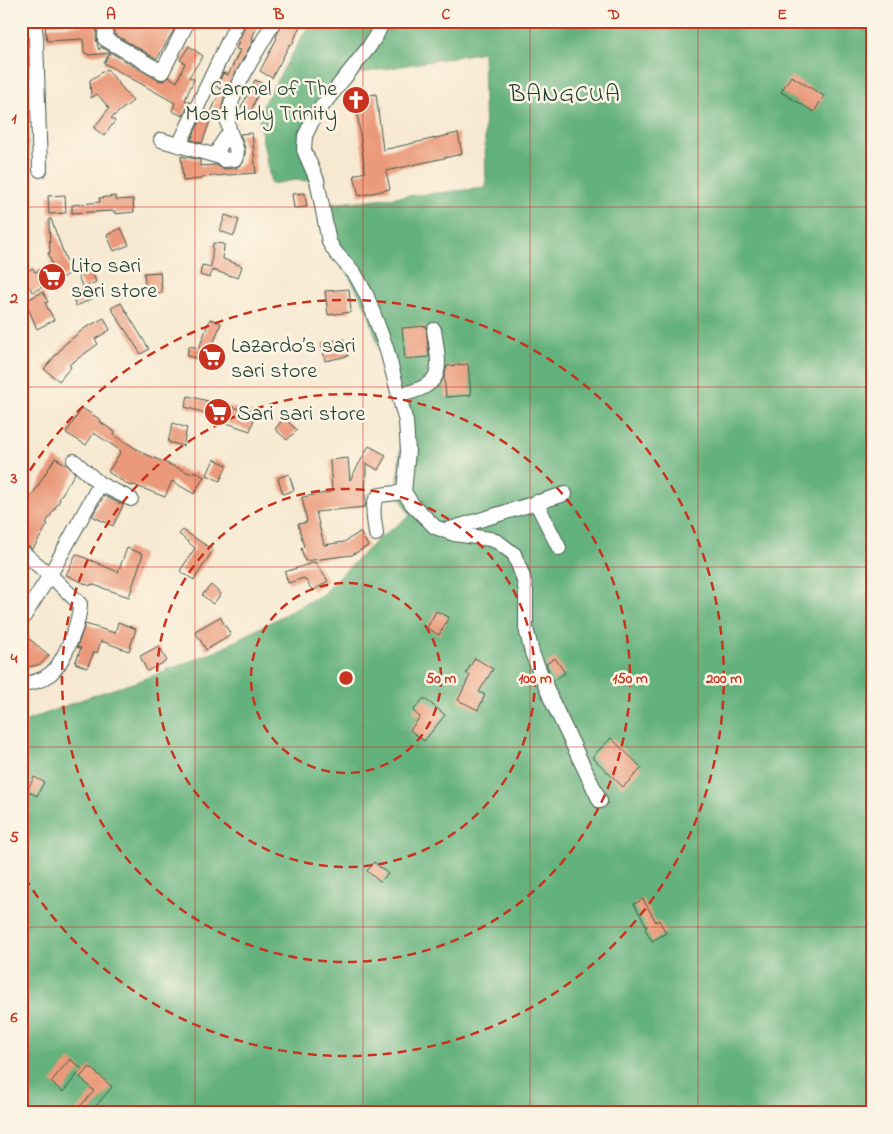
<svg xmlns="http://www.w3.org/2000/svg" width="893" height="1134" font-family="'Indie Flower',sans-serif">
	<style>
		.green { fill: #7ace91; stroke: #4c8662 }
		.forest { fill: #63b17b; stroke: #417758; fill-rule: evenodd }
		.building { fill: #ea9a7a }
		.lines { fill: none; stroke-linecap: round; stroke-linejoin: round }
		.minor-casing { stroke: #3f574c; stroke-width: 16 }
		.minor { stroke: #fff; stroke-width: 14 }
		.grid { fill: none; stroke: #c8321e; stroke-width: 1; stroke-opacity: 0.55 }
		.ring { fill: none; stroke: #c8321e; stroke-width: 2.5; stroke-dasharray: 9 6 }
		.labels { text-anchor: middle; stroke-width: 5; stroke-linejoin: round; paint-order: stroke }
		.poi-label { font-size: 22px; fill: #1f3d34; stroke: #fcf5e5; text-anchor: start }
		.neighbourhood-label { font-size: 24px; letter-spacing: 1px; fill: #1f3d34; stroke: #fcf5e5 }
		.centre { fill: #c8321e; stroke: #fcf5e5; stroke-width: 2.5 }
		.ring-label { font-size: 15px; text-anchor: middle; font-weight: bold; fill: #c8321e; stroke: #fcf5e5; stroke-width: 5; stroke-linejoin: round; paint-order: stroke }
		.neatline { fill: none; stroke: #c8321e; stroke-width: 2 }
		.grid-label { font-size: 16px; text-anchor: middle; font-weight: bold; fill: #c8321e }
	</style>
	<rect width="100%" height="100%" fill="#fcf5e5"/>
	<filter id="ink" filterUnits="userSpaceOnUse"><feTurbulence type="fractalNoise" baseFrequency=".02" numOctaves="2"/><feDisplacementMap in="SourceGraphic" scale="10" xChannelSelector="R" yChannelSelector="G"/><feConvolveMatrix kernelMatrix="1 2 1 2 8 2 1 2 1" color-interpolation-filters="sRGB"/></filter>
	<filter id="wash" filterUnits="userSpaceOnUse"><feTurbulence type="fractalNoise" baseFrequency=".0096" numOctaves="4" result="noise"/><feDisplacementMap in="SourceGraphic" scale="20" xChannelSelector="R" yChannelSelector="G"/><feGaussianBlur stdDeviation="1.12" result="paint"/><feColorMatrix in="noise" values="0 0 0 0 0 0 0 0 0 0 0 0 0 0 0 0 0 1.4 0 .05"/><feComposite in="paint" operator="in"/></filter>
	<g filter="url(#wash)">
		<rect width="100%" height="100%" fill="#f7e9d1"/>
		<path class="green" d="M21,21H23L28,78V167L21,171Z"/>
		<path class="forest" d="M309,21H872V1113H21V723L94,695L136,682L217,651L321,595L378,539L410,516L397,491L401,441V420L368,312L323,226L309,181L295,180L271,184L259,120L264,103L306,30ZM483,52L486,188L328,204L323,176L313,157L310,145L313,126L355,74Z"/>
		<g id="blocks">
			<g class="building">
				<path d="M82,21H97L96,39L99,50L101,47L158,80L163,81L169,77L177,82L185,63L180,60L189,46L203,56L189,77L194,79L185,100L190,102L183,116L172,111L175,103L104,63L110,53L89,55L84,52L83,39L47,41L45,27L82,25Z"/>
				<path d="M169,21L176,26L157,59L114,34L115,21Z"/>
				<path d="M247,21H259L252,38L254,39L226,91L220,115L211,112L221,89L217,87L223,73L228,75L240,50L236,49Z"/>
				<path d="M283,21H302L292,45L290,44L272,78L260,71L277,38L276,37Z"/>
				<path d="M107,69L133,101L111,118L115,121L104,136L94,128L109,108L97,94L91,98L90,80Z"/>
				<path d="M791,76L824,96L814,112L781,92Z"/>
				<path d="M255,80L262,83L249,116L239,111Z"/>
				<path d="M376,94L383,150L458,133L462,154L386,171L390,189L359,196L354,175L365,172L355,97Z"/>
				<path d="M205,110L213,113L202,143L191,140Z"/>
				<path d="M252,133L256,173L201,177V179L183,181L181,156L200,160V166L216,165L224,169L236,168L243,163L245,155V148L240,134Z"/>
				<path d="M305,193L307,207L294,208L292,194Z"/>
				<path d="M65,195L66,213L49,214L48,196Z"/>
				<path d="M115,196L116,200L133,199L134,212L115,214V211L72,213V205L100,202L99,198Z"/>
				<path d="M225,215L239,220L234,236L220,231Z"/>
				<path d="M49,219H51L71,273L32,292L23,273L33,268L35,272L52,264L48,253H50Z"/>
				<path d="M121,228L129,245L114,251L107,235Z"/>
				<path d="M213,243L224,244L223,259L242,266L238,278L212,270L210,278L200,275L202,265L211,267Z"/>
				<path d="M77,263H90L91,269L96,282L83,288L78,276Z"/>
				<path d="M160,272L162,293L146,294L144,273Z"/>
				<path d="M87,289L92,299L76,306L71,295Z"/>
				<path d="M349,289L351,312L328,315L325,291Z"/>
				<path d="M43,292L48,302L45,303L54,320L37,329L25,301Z"/>
				<path d="M121,303L149,349L141,354L111,308Z"/>
				<path d="M104,318L110,330L95,339L98,344L69,365L71,367L59,381L44,369L65,344L85,328Z"/>
				<path d="M210,319L221,323L211,350L214,351L212,362L187,356L189,346L199,348Z"/>
				<path d="M426,326L429,357L405,359L402,328Z"/>
				<path d="M344,339L348,356L325,361L322,343Z"/>
				<path d="M468,364L471,395L446,397L444,377L447,366Z"/>
				<path d="M188,396L256,413L250,431L212,418V415L185,407Z"/>
				<path d="M82,408L101,420L100,422L115,432L114,435L145,454L192,474L194,471L204,477L194,494L172,481L165,497L134,485L130,486L108,472L121,451L94,433L86,445L66,433Z"/>
				<path d="M284,418L297,430L287,440L275,429Z"/>
				<path d="M173,423L187,428L183,446L168,442Z"/>
				<path d="M369,446L386,455L378,470L366,463L365,507L316,512L324,545L344,542L360,532L368,546L352,555L305,561L301,548L304,547L298,524L307,522L302,497L332,492L330,460L348,458L350,480Z"/>
				<path d="M55,458L67,465L75,473L59,499L60,500L46,523L48,524L33,549L21,542V513Z"/>
				<path d="M214,459L227,465L220,481L207,475Z"/>
				<path d="M289,474L294,490L283,494L278,478Z"/>
				<path d="M104,496L123,505L113,526L92,516Z"/>
				<path d="M183,530L213,550L194,580L180,571L195,548L179,534Z"/>
				<path d="M127,548L143,554L129,597L91,584L90,586L66,575L76,554L118,572Z"/>
				<path d="M315,562L328,581L313,591L304,578L288,583L285,572Z"/>
				<path d="M211,585L221,594L213,604L202,595Z"/>
				<path d="M436,611L449,617L439,635L427,628Z"/>
				<path d="M220,617L231,635L206,650L195,631Z"/>
				<path d="M118,622L136,629L129,651L101,641L97,653L94,652L87,668L75,663L81,648L77,647L85,624L115,633Z"/>
				<path d="M28,638L49,655L41,664L21,669V647Z"/>
				<path d="M159,646L167,661L147,671L140,656Z"/>
				<path d="M475,658L493,669L479,692L485,695L478,710L458,700L470,675L466,673Z"/>
				<path d="M555,658L565,673L553,681L546,664Z"/>
				<path d="M424,698L445,715L424,741L410,730L420,717L413,711Z"/>
				<path d="M611,738L642,768L623,787L592,757Z"/>
				<path d="M34,777L44,782L37,796L27,791Z"/>
				<path d="M374,862L388,874L380,882L367,871Z"/>
				<path d="M643,899L656,922L659,920L666,933L652,941L645,929L647,927L634,904Z"/>
				<path d="M70,1059L82,1069L63,1092L51,1082Z"/>
				<path d="M90,1067L112,1087L90,1113H74L94,1091L80,1077Z"/>
			</g>
		</g>
	</g>
	<g filter="url(#ink)">
		<use href="#blocks" fill-opacity="0" stroke="#3f574c" stroke-width="1"/>
		<g class="lines">
			<defs>
				<g id="minor">
					<path d="M34,21L36,38L40,170"/>
					<path d="M106,21L105,39L162,72L188,21"/>
					<path d="M383,21L377,34L369,47L315,115L305,136L304,150L317,180L329,242L336,253L355,274L366,294L386,347L406,422L408,451L404,492L412,504L435,527L454,534L490,539L498,542L514,554L523,577L526,591V628L532,653L551,699L600,801"/>
					<path d="M229,133L220,146L218,153L224,160L235,159C242,149 226,134 228,119C231,87 259,50 274,21"/>
					<path d="M161,140L220,157"/>
					<path d="M179,145L238,21"/>
					<path d="M399,395C446,385 440,370 434,330"/>
					<path d="M74,461L100,484L131,499"/>
					<path d="M536,502L559,548"/>
					<path d="M447,530L565,494"/>
					<path d="M376,534C375,522 369,503 380,495L404,492"/>
					<path d="M21,551L50,575L80,604C80,622 64,663 50,674C42,681 31,683 21,685"/>
					<path d="M21,621L50,575L100,484"/>
				</g>
			</defs>
			<use href="#minor" class="minor-casing"/>
			<use href="#minor" class="minor"/>
		</g>
	</g>
	<path class="grid" d="M195,21V1113M363,21V1113M530,21V1113M698,21V1113M21,207H872M21,387H872M21,567H872M21,747H872M21,927H872"/>
	<g class="ring">
		<circle cx="346" cy="678" r="95"/>
		<circle cx="346" cy="678" r="189"/>
		<circle cx="346" cy="678" r="284"/>
		<path d="M22 483A378 378 0 1 1 22 873"/>
	</g>
	<defs>
		<symbol id="church-disc" viewBox="-11 -11 22 22"><circle r="9.5" fill="#c8321e" stroke="#fcf5e5"/><path d="M-1.2-6h2.4v3.5h3.3v2.4h-3.3V6h-2.4V-.1h-3.3v-2.4h3.3Z" fill="#fff"/></symbol>
		<symbol id="supermarket-disc" viewBox="-11 -11 22 22"><circle r="9.5" fill="#c8321e" stroke="#fcf5e5"/><path d="M-6-5.5h2.5l.6 2H6L4.5 2H-2.5L-4.4-4H-6ZM-1.5 3.2a1.3 1.3 0 1 0 .1 0ZM3 3.2a1.3 1.3 0 1 0 .1 0Z" fill="#fff"/></symbol>
	</defs>
	<g fill-rule="evenodd">
		<use href="#church-disc" x="340" y="84" width="32" height="32"/>
		<use href="#supermarket-disc" x="36" y="261" width="32" height="32"/>
		<use href="#supermarket-disc" x="196" y="341" width="32" height="32"/>
		<use href="#supermarket-disc" x="202" y="396" width="32" height="32"/>
	</g>
	<g class="labels">
		<g class="poi-label">
			<text x="337" y="95" text-anchor="end">Carmel of The<tspan x="337" dy="25">Most Holy Trinity</tspan></text>
			<text x="71" y="272">Lito sari<tspan x="71" dy="25">sari store</tspan></text>
			<text x="231" y="352">Lazardo’s sari<tspan x="231" dy="25">sari store</tspan></text>
			<text x="237" y="420">Sari sari store</text>
		</g>
		<g class="neighbourhood-label">
			<text x="565" y="101">BANGCUA</text>
		</g>
	</g>
	<circle cx="346" cy="678" r="8" class="centre"/>
	<g class="ring-label">
		<text x="441" y="683">50 m</text>
		<text x="535" y="683">100 m</text>
		<text x="630" y="683">150 m</text>
		<text x="724" y="683">200 m</text>
	</g>
	<rect width="893" height="1134" fill="none" stroke="#fcf5e5" stroke-width="55"/>
	<rect x="28" y="28" width="838" height="1078" class="neatline"/>
	<g class="grid-label">
		<text x="111" y="19">A</text>
		<text x="279" y="19">B</text>
		<text x="446" y="19">C</text>
		<text x="614" y="19">D</text>
		<text x="782" y="19">E</text>
		<text x="14" y="123">1</text>
		<text x="14" y="303">2</text>
		<text x="14" y="483">3</text>
		<text x="14" y="663">4</text>
		<text x="14" y="842">5</text>
		<text x="14" y="1022">6</text>
	</g>
</svg>
